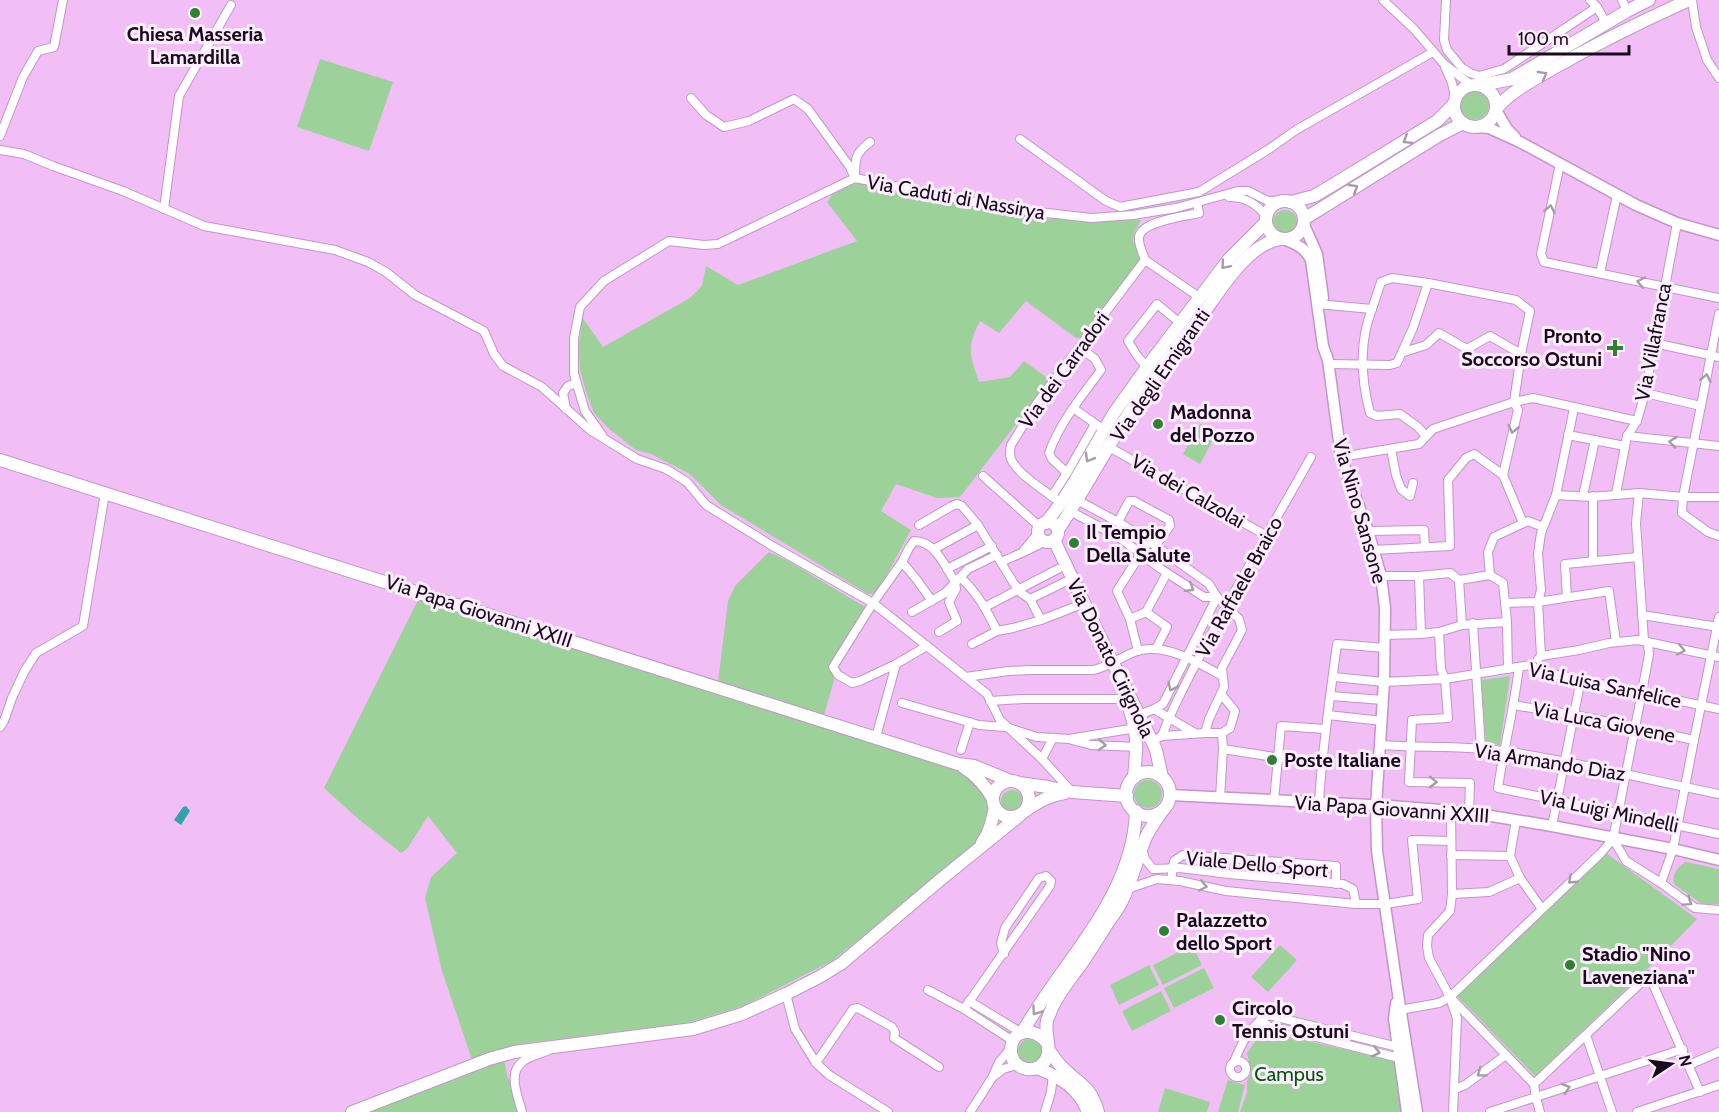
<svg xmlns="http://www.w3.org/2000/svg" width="1719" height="1112" font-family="Cabin,sans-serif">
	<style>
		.green { fill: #9dd19a }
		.water { fill: #30a3ad }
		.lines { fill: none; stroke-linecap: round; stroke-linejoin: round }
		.minor-casing { stroke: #c494c9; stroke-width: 10 }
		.tertiary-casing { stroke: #c494c9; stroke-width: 13 }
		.secondary-casing { stroke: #c494c9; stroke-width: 14 }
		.minor { stroke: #fff; stroke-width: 8 }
		.tertiary { stroke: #fff; stroke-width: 10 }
		.secondary { stroke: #fff; stroke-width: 12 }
		.oneway { stroke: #a49da5 }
		.poi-dot { fill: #2e812e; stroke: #fdeeff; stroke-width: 2 }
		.labels { text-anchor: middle; stroke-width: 6; stroke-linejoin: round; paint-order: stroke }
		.poi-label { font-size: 20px; font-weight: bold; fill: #1b0a1d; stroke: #fdeeff; text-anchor: start }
		.street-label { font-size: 20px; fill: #1b0a1d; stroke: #fdeeff }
		.park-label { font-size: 20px; fill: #015506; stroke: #fdeeff }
	</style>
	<rect width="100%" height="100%" fill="#f1bff6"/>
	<g class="green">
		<path d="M320,59L393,82L369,151L297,127Z"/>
		<circle cx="1474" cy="105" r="15"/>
		<path d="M855,183L1040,218L1100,221L1141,220L1135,231L1133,240L1142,259L1083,337L1076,338L1026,301L999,333L980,321C966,349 970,354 979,382L1010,377L1024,361L1050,380L960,497L937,498L896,484L881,511L911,530L877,593L868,594L721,505L690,474L651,454L636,450L608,428L594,413L586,392L580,370L579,348L582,317L603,347L690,298L702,286L706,266L738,285L857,241L827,202L833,194Z"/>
		<circle cx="1285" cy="222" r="12"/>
		<path d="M1200,424L1217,433L1200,464L1183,454Z"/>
		<path d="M769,552L788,561L867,608L831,668L834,680L824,715L718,682L728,601L735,586Z"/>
		<path d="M420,596L893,747L958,771L975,780L987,797L989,807V821L973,848L832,961L743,1006L687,1023L520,1044L472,1060L442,971L425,898L431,877L457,853L428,816L407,849L401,853L356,817L324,788Z"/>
		<path d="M1510,676L1500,745L1486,743L1481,680Z"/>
		<circle cx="1148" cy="794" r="14"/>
		<circle cx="1012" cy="801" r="11"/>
		<path d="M1606,853L1697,919L1668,949L1535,1076L1457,996Z"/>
		<path d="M1686,862L1719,869V904H1702L1675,885C1670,876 1678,866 1686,862Z"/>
		<path d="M1192,945L1202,965L1163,985L1153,965Z"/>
		<path d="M1280,945L1297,960L1268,992L1251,977Z"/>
		<path d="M1149,965L1159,985L1119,1005L1110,985Z"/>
		<path d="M1204,968L1214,988L1174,1008L1164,988Z"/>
		<path d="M1161,991L1171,1011L1132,1031L1122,1011Z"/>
		<path d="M1272,1033L1396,1061L1403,1112H1240L1247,1092V1081L1251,1073L1247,1053L1258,1037Z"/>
		<circle cx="1030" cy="1051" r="12"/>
		<path d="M504,1060L508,1079L512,1080L520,1112H368Z"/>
		<path d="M1228,1080L1245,1085L1238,1112H1218Z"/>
		<path d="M1165,1088L1210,1102L1207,1112H1158Z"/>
	</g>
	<path class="water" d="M186,806L190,811L181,825L174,820L183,807Z"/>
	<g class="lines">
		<defs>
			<g id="minor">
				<path d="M1383,0L1414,29L1444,64L1471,85"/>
				<path d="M1446,0L1444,40L1447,50L1462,68L1470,73L1479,76L1504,69L1597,7"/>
				<path d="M1590,0L1597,7L1606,23"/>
				<path d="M1622,0L1627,11"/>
				<path d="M1692,0L1696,27L1707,60L1719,78"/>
				<path d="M1445,67L1452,83L1455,97"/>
				<path d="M691,98L706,115L724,127L749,121L794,99L808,109L850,167L855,178"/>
				<path d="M0,136L23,77L38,51L54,47L63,0"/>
				<path d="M1020,139L1106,201L1120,207L1199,192L1269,149L1296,130L1433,52"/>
				<path d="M0,150L24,154L53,166L123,191L204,226L335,250L368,262L386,272L415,295L484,331L494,354L503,366L542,387L590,430L637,459L666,469L687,482L706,505L774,547L873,603L987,694L1000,720L1042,759L1072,792"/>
				<path d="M1560,164L1541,254L1544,262L1719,298"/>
				<path d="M855,175C855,157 856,153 870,142"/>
				<path d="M1229,197C1245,197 1256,203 1266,216"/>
				<path d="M164,209L179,96L231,5"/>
				<path d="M1145,260C1143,253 1138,245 1139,237C1141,221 1186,216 1199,213L1197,203"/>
				<path d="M1145,260L1199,297"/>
				<path d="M1600,273L1617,195"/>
				<path d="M1317,304L1372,309L1381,282L1392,278L1428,283"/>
				<path d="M1372,309C1359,342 1361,379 1370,413L1377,416L1400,414L1418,427L1426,436"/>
				<path d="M1719,314L1683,497L1682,513L1708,532L1719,536"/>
				<path d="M1654,343L1719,357"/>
				<path d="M1404,352L1426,345L1439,333L1467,349L1490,336L1521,354"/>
				<path d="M1329,364L1390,365L1397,363L1413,328L1428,283L1516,300L1530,311L1521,354L1514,402L1518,410L1503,475L1523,523"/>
				<path d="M1147,367L1138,357L1128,341L1157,304L1180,323"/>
				<path d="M1645,393L1701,406"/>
				<path d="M1073,408L1100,427"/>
				<path d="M566,409L563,393L568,386L577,383"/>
				<path d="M602,435L585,411L574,374V338L580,307L604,281L669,241L704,245L718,244L855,178L1004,208L1091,218L1133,215L1176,208L1238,191H1248L1268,201L1285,200"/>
				<path d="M1568,435L1625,446"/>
				<path d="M1627,436L1719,446"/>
				<path d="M1109,447L1267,536"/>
				<path d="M1391,449L1396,475L1401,489L1410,496L1413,483"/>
				<path d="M1341,457L1419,444L1433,429L1514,402L1533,398L1637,421"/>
				<path d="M1067,473L1095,424"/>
				<path d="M983,476L1040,527"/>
				<path d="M1639,493L1636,523L1644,641"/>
				<path d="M1616,494L1627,436L1637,421L1645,393L1677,223"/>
				<path d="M1556,495L1591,497L1639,493L1683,497H1719"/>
				<path d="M1052,496L1067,473L1052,459L1049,453C1060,422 1082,396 1101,370L1095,359L1079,347"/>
				<path d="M1583,496L1595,440"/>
				<path d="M1593,496V561"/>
				<path d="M1077,500L1118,522L1149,541L1209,584L1217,597L1239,619L1242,630L1222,668L1224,687L1209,719L1205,733"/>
				<path d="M1061,503C1047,492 1018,475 1011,459C1009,454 1010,450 1011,445L1037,403L1145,260"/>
				<path d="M1070,511L1120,538L1161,569L1204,597H1217"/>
				<path d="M1118,522L1129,501H1134L1169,520L1170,526L1155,546"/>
				<path d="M919,525L952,506L957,504L962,506L978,525L1013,582L1021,593L1030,599L1041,620"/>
				<path d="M1368,531L1424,530L1425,547"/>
				<path d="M934,549L978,525"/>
				<path d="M1024,550L1039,532"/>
				<path d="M1373,550L1450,546L1448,480L1466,458L1474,454L1503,475"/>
				<path d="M902,562L909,548L914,541C936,541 945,567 955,582L956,589L949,602L957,621L939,632"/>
				<path d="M1001,562C1016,555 1031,550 1045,541"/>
				<path d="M947,569L992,546"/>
				<path d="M1381,576H1419L1450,573L1459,580L1490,575"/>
				<path d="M1419,576L1421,634"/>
				<path d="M960,577C978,593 987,611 997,631"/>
				<path d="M1459,580L1462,625"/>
				<path d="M1567,597L1565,564L1638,557"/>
				<path d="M1030,599L1065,582"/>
				<path d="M1505,603L1538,602L1609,591L1616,642"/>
				<path d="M985,607L1058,569"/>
				<path d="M912,612L945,593L968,569L997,555"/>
				<path d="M1146,612L1167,627L1156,649"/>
				<path d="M1642,615L1719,627"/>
				<path d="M1130,619L1146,612L1167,573"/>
				<path d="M1473,623L1481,749"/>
				<path d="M1439,632L1441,669L1445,679L1448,718L1412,720L1409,782L1470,783L1469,813"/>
				<path d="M1385,635L1421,634L1439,632L1462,625L1507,622"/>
				<path d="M972,644L997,631L1013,628L1041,620L1077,606"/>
				<path d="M927,646L896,664L860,681L852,683L838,675L833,667L873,603L902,562L917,580L932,601"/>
				<path d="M1138,651L1130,619L1117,591L1149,541"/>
				<path d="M1541,656L1538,602L1541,590L1538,554L1541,533L1556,495L1574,408"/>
				<path d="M1538,659L1541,656L1579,650L1609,643L1638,640L1719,657"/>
				<path d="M1519,667C1514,708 1504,747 1498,788L1719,834"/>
				<path d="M1508,669L1507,622L1503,583L1490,575L1488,552L1494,537L1528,521L1543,527"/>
				<path d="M966,677L1008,671L1030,670H1093C1109,667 1122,656 1137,651C1165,643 1198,662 1222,676"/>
				<path d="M1334,677L1384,682L1445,679L1530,665L1539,671L1719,709"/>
				<path d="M1221,694L1235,711L1230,728L1222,733"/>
				<path d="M1331,696L1383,700"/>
				<path d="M990,701L1022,699H1125"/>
				<path d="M902,703L979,725L1005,727L1037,737L1069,739L1136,728"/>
				<path d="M1513,705L1575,715L1694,740"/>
				<path d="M1154,709L1163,704L1217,597"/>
				<path d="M1139,715L1154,709L1169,718L1162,736L1152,741"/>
				<path d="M1328,715L1382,721"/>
				<path d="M0,727L4,721L12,698L24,672L36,653L83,626L105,493"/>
				<path d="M1195,733L1169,718C1211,628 1263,543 1311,457"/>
				<path d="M1162,736L1205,733H1222"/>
				<path d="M876,737L896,664"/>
				<path d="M1072,740L1091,745L1137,747"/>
				<path d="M1380,745C1421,748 1463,745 1503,751C1576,761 1647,780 1719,794"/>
				<path d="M1223,749L1300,761"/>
				<path d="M961,750L970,722"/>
				<path d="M1042,759L1053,738"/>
				<path d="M1220,798L1223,749L1222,733"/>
				<path d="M1274,801L1281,726L1325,729"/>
				<path d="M1319,803C1322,750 1330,697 1337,644L1385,648"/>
				<path d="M1451,811L1452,894L1450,911L1428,935L1427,946L1429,958L1450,997L1534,1084"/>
				<path d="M1516,820L1510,856L1520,878L1542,909"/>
				<path d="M1552,826L1581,679"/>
				<path d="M1613,839L1626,861L1661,883L1695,908L1719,910"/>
				<path d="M1142,849L1145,859L1153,869L1180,868L1229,874L1343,884L1353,889L1356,904"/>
				<path d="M1451,855L1510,856"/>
				<path d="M1171,880L1174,861L1183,855L1336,866V884"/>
				<path d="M1661,883L1673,849L1694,740L1719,617"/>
				<path d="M1127,889L1157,879L1180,881L1226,891L1356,904H1385L1418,899L1412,840L1451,841"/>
				<path d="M1452,894L1489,892L1520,878"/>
				<path d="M928,990L964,1009L1013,1041"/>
				<path d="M786,994L795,1029L816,1063L829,1075L888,1112"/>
				<path d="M1450,998L1457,1018L1453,1112"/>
				<path d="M969,1001L1022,1033"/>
				<path d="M964,1009L1050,886L1051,881L1046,876L1039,878L1005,928L1001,943L1004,954"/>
				<path d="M1400,1010L1439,1003L1450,997L1601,853L1613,839L1642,692L1649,654L1648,643"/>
				<path d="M1260,1020L1270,1027L1297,1032L1399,1058"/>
				<path d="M1586,1035L1612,1112"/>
				<circle cx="1238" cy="1069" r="8"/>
				<path d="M1234,1062C1241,1044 1250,1026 1268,1015L1398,1047"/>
				<path d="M816,1063L853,1009L858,1008L892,1027L895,1032L894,1038L939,1067"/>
				<path d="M1689,1065L1719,1052"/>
				<path d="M994,1076L1003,1069L1017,1065"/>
				<path d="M1534,1084L1649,975L1700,1092"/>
				<path d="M1534,1084L1536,1098L1540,1112"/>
				<path d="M1455,1089L1465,1085L1506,1055"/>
				<path d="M522,1112C518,1096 506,1071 525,1060C531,1056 540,1054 547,1051"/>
				<path d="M970,1112L992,1078L999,1062L1011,1048"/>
				<path d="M1045,1112L1051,1092L1053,1075"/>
				<path d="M1490,1112L1683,1049"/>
				<path d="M1637,1112L1719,1085"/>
			</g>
			<g id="tertiary">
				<path d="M1496,110L1507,129L1515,137"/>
				<path d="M1478,127L1489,128L1520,142L1636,205L1677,223L1719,235"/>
				<path d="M1304,225L1317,254L1323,298"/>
				<path d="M1286,240C1298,245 1305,248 1311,260L1323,346L1328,360L1341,457L1368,531L1381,576L1385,608L1384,682L1376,806L1377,851L1398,994L1417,1112"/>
				<path d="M1170,795L1390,806L1467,812L1552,826L1673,849L1719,860"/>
				<path d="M1396,1003L1394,1019L1407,1112"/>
			</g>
			<g id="secondary">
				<circle cx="1475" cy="106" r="21"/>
				<path d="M1481,85L1512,79L1627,11L1649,0"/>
				<path d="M1496,109C1511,91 1532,81 1552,69C1596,44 1642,21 1689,0"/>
				<circle cx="1285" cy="220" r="19"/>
				<path d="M1291,202L1314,196L1331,186L1437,121L1453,105"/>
				<path d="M1304,219L1438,136L1463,123"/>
				<path d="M0,460L958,764L974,766L1011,781"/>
				<circle cx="1048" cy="532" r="10"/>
				<path d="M1046,523L1061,503L1075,481L1114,413L1147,367L1229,259L1266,222"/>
				<path d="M1058,530C1081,495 1102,457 1124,421C1148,383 1176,349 1203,314C1221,289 1248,244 1280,239"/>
				<path d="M1054,540L1106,649L1152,741L1156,750L1162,777"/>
				<path d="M1130,711C1139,737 1136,752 1134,778"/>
				<path d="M962,766C976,775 985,784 993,799"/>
				<circle cx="1148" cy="794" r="22"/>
				<circle cx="1011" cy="799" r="18"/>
				<path d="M1019,783L1048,787L1072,792L1127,796"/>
				<path d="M1025,811C1038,802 1049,795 1065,793"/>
				<path d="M982,843C990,832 992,820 995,807"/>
				<path d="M1022,1033C1062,961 1133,899 1136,811"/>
				<path d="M1047,1043C1036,1027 1012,1028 1011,1049C1009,1068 1035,1077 1045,1061C1053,1050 1044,1033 1047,1021C1048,1016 1051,1012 1052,1008C1058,994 1068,982 1077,970C1088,955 1097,940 1107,924C1112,917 1118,909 1122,901C1132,881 1137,858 1146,837C1150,828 1157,819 1163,810"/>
				<path d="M1048,1049C1053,1055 1057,1063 1063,1068C1081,1086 1090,1085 1098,1112"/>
				<path d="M1037,1068C1060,1077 1079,1088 1088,1112"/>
				<path d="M352,1112L489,1059L514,1052L693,1029L742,1014L786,994L821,976L842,963L940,880L1019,816"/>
			</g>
		</defs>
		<use href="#minor" class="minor-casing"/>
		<use href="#tertiary" class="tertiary-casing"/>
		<use href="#secondary" class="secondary-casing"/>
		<use href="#minor" class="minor"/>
		<use href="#tertiary" class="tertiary"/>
		<use href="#secondary" class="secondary"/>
	</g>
	<defs><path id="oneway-chevron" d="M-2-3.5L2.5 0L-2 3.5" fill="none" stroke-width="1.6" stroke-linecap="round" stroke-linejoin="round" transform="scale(1.5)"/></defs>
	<g class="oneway">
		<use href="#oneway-chevron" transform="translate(1543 75) rotate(-30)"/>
		<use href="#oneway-chevron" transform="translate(1407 140) rotate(148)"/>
		<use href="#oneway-chevron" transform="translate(1354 188) rotate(-31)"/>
		<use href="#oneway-chevron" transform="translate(1550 209) rotate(-79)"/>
		<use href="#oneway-chevron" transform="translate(1225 265) rotate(130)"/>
		<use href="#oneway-chevron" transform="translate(1641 282) rotate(-168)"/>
		<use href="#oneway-chevron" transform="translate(1706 378) rotate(-78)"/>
		<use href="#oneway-chevron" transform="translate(1513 429) rotate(103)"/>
		<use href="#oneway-chevron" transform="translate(1673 442) rotate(-173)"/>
		<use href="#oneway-chevron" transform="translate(1089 458) rotate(120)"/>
		<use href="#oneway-chevron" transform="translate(1190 588) rotate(32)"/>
		<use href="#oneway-chevron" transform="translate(1681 650) rotate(12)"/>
		<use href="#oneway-chevron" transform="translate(1172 687) rotate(116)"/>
		<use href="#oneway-chevron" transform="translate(1102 745) rotate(3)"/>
		<use href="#oneway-chevron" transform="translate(1433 782) rotate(1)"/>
		<use href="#oneway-chevron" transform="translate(1572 880) rotate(137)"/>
		<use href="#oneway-chevron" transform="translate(1203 886) rotate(12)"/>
		<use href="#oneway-chevron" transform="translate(1688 902) rotate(34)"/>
		<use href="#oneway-chevron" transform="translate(1036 1011) rotate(125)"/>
		<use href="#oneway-chevron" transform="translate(1376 1052) rotate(14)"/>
		<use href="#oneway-chevron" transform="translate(1481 1073) rotate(144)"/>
		<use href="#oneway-chevron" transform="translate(1566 1088) rotate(-18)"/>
	</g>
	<g class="poi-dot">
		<circle cx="195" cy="13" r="6"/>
		<path d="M1612 339h6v6h6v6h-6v6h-6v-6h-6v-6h6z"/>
		<circle cx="1158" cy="424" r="6"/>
		<circle cx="1074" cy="543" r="6"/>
		<circle cx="1272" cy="760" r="6"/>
		<circle cx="1164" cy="931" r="6"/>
		<circle cx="1570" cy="965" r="6"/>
		<circle cx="1220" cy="1020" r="6"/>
	</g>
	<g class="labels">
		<g class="poi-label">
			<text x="195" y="41" text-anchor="middle">Chiesa Masseria<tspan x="195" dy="23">Lamardilla</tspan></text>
			<text x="1602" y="343" text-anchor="end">Pronto<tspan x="1602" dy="23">Soccorso Ostuni</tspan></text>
			<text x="1170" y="419">Madonna<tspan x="1170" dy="23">del Pozzo</tspan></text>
			<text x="1086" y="539">Il Tempio<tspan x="1086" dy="23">Della Salute</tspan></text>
			<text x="1284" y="767">Poste Italiane</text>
			<text x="1176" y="927">Palazzetto<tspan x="1176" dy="23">dello Sport</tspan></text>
			<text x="1582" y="961">Stadio "Nino<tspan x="1582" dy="23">Laveneziana"</tspan></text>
			<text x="1232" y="1015">Circolo<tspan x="1232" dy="23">Tennis Ostuni</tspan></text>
		</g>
		<g class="street-label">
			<text transform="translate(956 197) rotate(10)" y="7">Via Caduti di Nassirya</text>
			<text transform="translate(1653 342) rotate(-79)" y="7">Via Villafranca</text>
			<text transform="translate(1064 370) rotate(-54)" y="7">Via dei Carradori</text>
			<text transform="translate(1160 375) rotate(-55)" y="7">Via degli Emigranti</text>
			<text transform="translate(1188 491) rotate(30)" y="7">Via dei Calzolai</text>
			<text transform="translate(1360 511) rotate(74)" y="7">Via Nino Sansone</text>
			<text transform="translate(1239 587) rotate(-61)" y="7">Via Raffaele Braico</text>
			<text transform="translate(479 611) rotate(18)" y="7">Via Papa Giovanni XXIII</text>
			<text transform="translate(1111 658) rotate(64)" y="7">Via Donato Cirignola</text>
			<text transform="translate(1605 685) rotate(12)" y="7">Via Luisa Sanfelice</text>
			<text transform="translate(1604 722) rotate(11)" y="7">Via Luca Giovene</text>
			<text transform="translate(1550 762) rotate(9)" y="7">Via Armando Diaz</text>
			<text transform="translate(1392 809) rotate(4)" y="7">Via Papa Giovanni XXIII</text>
			<text transform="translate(1609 811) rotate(12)" y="7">Via Luigi Mindelli</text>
			<text transform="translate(1257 864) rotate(5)" y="7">Viale Dello Sport</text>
		</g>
		<g class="park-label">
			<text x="1289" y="1081">Campus</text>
		</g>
	</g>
	<g transform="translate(1671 1064) rotate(77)" stroke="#fdeeff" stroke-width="4.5" paint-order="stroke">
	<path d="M0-4.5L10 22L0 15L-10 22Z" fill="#1b0a1d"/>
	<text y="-9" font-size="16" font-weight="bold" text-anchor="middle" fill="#1b0a1d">N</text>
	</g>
	<path d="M1509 45v9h120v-9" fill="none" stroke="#1b0a1d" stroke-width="3"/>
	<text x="1518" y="45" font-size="18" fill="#1b0a1d" stroke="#fdeeff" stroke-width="4.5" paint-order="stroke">100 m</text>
</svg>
